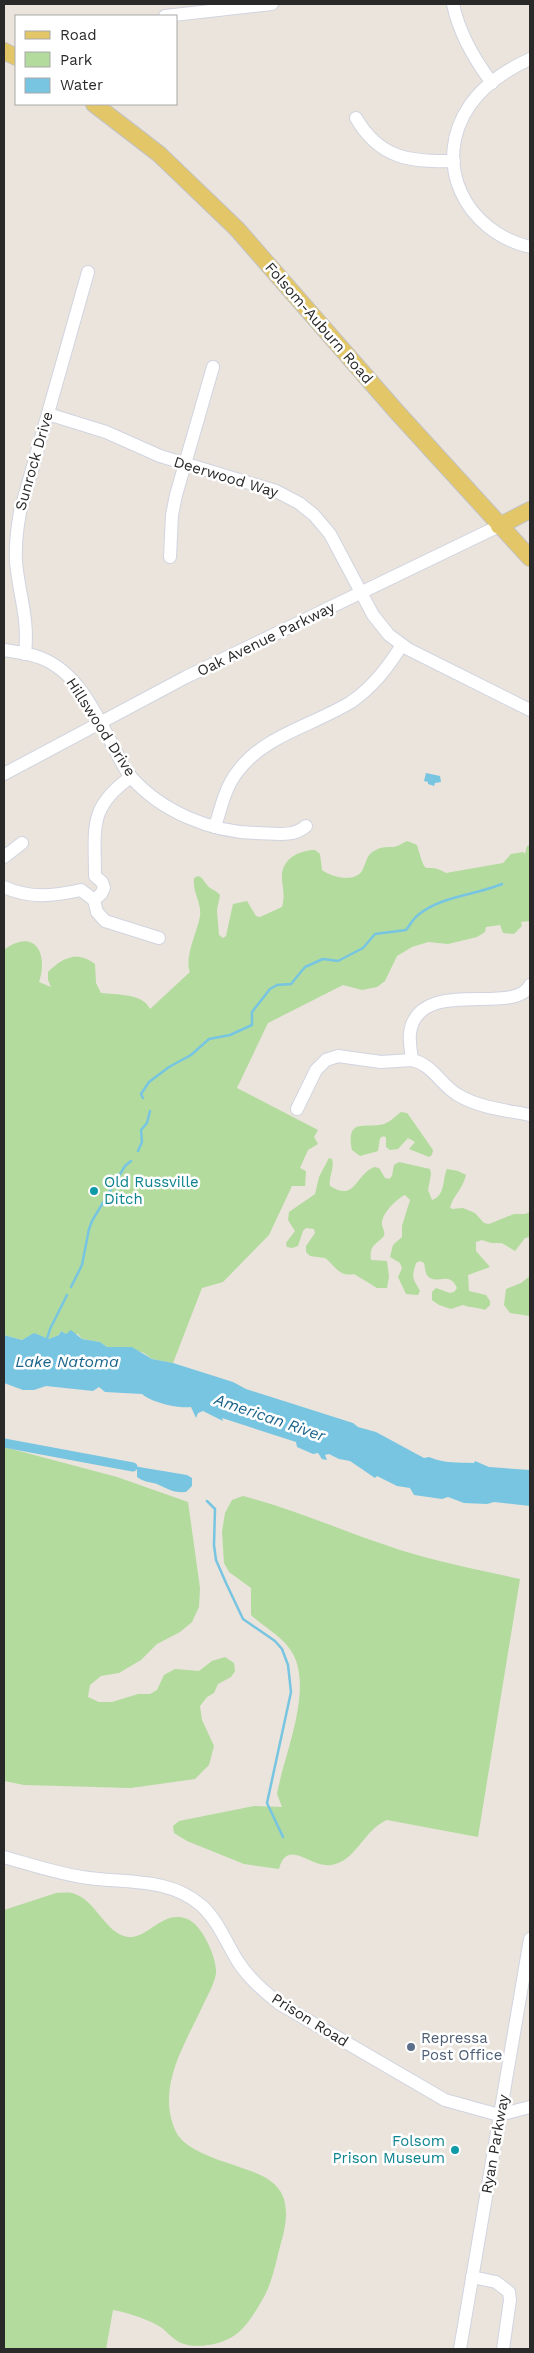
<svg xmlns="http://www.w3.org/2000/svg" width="534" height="2353" font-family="'Work Sans',sans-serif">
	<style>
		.green { fill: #b2db9d }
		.water { fill: #78c5e2 }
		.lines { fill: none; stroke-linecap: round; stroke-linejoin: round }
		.stream { stroke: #78c5e2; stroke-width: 2.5 }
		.canal { stroke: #78c5e2; stroke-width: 9 }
		.minor-casing { stroke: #d1d4e0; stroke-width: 14 }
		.major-casing { stroke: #c3c3c3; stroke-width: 18 }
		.minor { stroke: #fff; stroke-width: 12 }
		.major { stroke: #e2c668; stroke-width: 16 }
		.culture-dot { fill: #0f9aa8; stroke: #fff; stroke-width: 2 }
		.service-dot { fill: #5c6f8a; stroke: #fff; stroke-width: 2 }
		.labels { text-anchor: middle; stroke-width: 5; stroke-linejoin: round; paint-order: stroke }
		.street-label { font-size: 15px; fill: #292929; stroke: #fff }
		.culture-label { font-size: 15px; fill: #0d838f; stroke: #fff; text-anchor: start }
		.service-label { font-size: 15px; fill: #4e5e75; stroke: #fff; text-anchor: start }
		.water-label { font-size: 16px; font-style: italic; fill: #1a648b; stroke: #fff }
	</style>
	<rect width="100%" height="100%" fill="#eae4dc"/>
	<g class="green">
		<path d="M407,841L417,845C428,883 423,859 446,873L503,863L511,854L523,852L525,854L527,846L530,845V921L521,922L522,926L514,934L503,933L500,925L486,927L485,932L477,937L448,944L428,942L412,947L397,956L385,981L377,987L362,990L343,985L268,1023L237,1088L318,1130L314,1137L318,1144L308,1150L300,1168L306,1171L305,1186H292L269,1235L223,1282L202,1288L173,1363L152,1359L144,1353L127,1347H107L100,1342L82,1339L78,1334H66L61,1331L59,1335L49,1339C40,1335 31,1335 22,1340L4,1335V950C33,928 49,951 39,982L51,987L48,980V972C62,958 77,950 95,964L96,983L101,993C116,995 143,993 150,1009L190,972C184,957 197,933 200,916C202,903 192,892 194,878L198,876C204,878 203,881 207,885C211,890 216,890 220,895L217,910L219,935L223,938L226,936L233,904L247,901L256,916L260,917L282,907C285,897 283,890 282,880C280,860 298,850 315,850L320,854L322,870C331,877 354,883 362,871C366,864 366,855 374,851C380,847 385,847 393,847C397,847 403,843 407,841Z"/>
		<path d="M401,1112L407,1113L410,1117L433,1150L432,1155L429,1157L409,1149L415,1142L408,1138L398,1149L390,1150L386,1147V1138L384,1136L380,1138L378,1151L360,1156L352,1150C346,1117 364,1129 384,1124C390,1122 396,1116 401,1112Z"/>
		<path d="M329,1158L332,1159C335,1169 328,1177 330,1186C356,1202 354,1176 374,1167L379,1168L385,1178L389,1179L392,1176L394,1165L399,1162L430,1169L431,1174L428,1190L432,1200C446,1195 442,1180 447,1169L458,1171L466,1175C463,1188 454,1195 450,1207L452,1209L463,1208L475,1213L484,1223L489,1224L514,1214H525L530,1212V1237L525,1238L515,1251L502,1243H491L482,1240L476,1242V1251L490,1267L468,1275L469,1291L486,1295L490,1301V1305L485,1310C478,1307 471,1308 463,1305L451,1309L439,1305L432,1300V1292L436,1288L450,1293L454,1292L457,1288C449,1269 435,1287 427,1275C425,1272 425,1266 424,1263L420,1261L416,1263C411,1279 413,1278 420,1291L418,1295L406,1294L398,1277L402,1268L400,1263L390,1257L393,1245L402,1237V1226L410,1200L405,1195C396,1199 383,1213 382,1222C381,1227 387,1233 383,1237C375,1245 369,1246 371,1260L387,1261L389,1277L387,1288H377L354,1274C338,1277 336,1266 325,1258L310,1256L306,1252V1246L315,1233L314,1229L306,1228L303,1231L298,1246L292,1248L287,1247L286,1243L295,1231L288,1220L289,1212L315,1194L319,1177Z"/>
		<path d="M530,1276V1316L510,1313L504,1305L506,1289L521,1283Z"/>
		<path d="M4,1447L117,1477L188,1502L200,1588L199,1607L192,1622L180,1632L157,1644L141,1660L119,1673L101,1676L90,1685L88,1697L99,1702H112L138,1694H150L157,1690L164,1675L175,1669L199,1671L212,1661L225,1657L234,1663L235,1671L231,1677L218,1684L214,1693L207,1697L200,1706L202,1720L214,1746L209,1765L195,1779L131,1788L24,1785L4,1781Z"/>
		<path d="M243,1496C297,1510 347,1533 400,1550C439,1562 479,1570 520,1579L478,1837L387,1820C364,1829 356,1862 331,1865C311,1868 287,1837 279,1869L244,1864L187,1841L174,1833L173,1826L179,1821L254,1806L282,1807L277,1794C284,1755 313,1691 293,1654C284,1637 265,1628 251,1615V1588L229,1572L224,1563L222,1532L225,1513L232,1500Z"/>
		<path d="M56,1893C61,1893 67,1892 72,1893C96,1899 105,1934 128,1937C148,1939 163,1909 187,1919C202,1924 217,1958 216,1973C215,1982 208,1995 204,2003C186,2043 155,2087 176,2132C181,2142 193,2149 204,2154C253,2176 302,2171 281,2243C276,2261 273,2280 264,2297C257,2309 247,2327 235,2335C221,2345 197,2349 181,2343C174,2340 168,2333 162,2328C148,2319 129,2313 113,2310L106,2349H4V1910Z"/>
	</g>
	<g class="water">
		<path d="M426,773L440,776L441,782L435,783L434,786L428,784V782L424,781Z"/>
		<path d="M71,1330L82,1339L100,1342L107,1347H132L152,1359L173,1363L233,1382L246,1389L353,1423L358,1427L376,1432L424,1458L429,1457C446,1464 457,1462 474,1463L475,1461L489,1467L530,1470V1506L494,1502L487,1504L464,1503L448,1497L442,1499L414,1495L410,1488L397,1486L377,1476L375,1478L350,1461L339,1459L329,1454L325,1455L327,1460L322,1459L318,1453L313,1454L297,1447L296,1442L222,1418L223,1421L203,1411L198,1413L196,1418L191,1407C179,1409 150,1402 142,1394L105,1392L99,1387L93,1391L46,1386L34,1390H23L4,1383V1335L22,1340L34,1333L49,1339L59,1335L61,1331L66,1334Z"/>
		<path d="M133,1466L187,1475L192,1478V1486L186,1492C172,1493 169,1489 157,1484C150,1482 144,1482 137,1477V1469L133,1468Z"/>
	</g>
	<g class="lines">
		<g class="stream">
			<path d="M143,1098L141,1094L149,1082L169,1067L191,1055L209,1039L230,1035L252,1025V1012L270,989L277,985L291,984L305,967L323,959L338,961L363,948L375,934L406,930C410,925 413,919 418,915C441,896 476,895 502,884"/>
			<path d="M138,1151L142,1142L141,1130L147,1123L150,1111"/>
			<path d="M71,1287L82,1265L89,1229L92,1221L125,1166L131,1161"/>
			<path d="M46,1342L50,1329L67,1295"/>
			<path d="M207,1501L215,1509L214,1545L216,1560L226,1583L243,1619L275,1641L282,1649L288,1665L291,1692L267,1803L283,1837"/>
		</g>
		<path class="canal" d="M4,1443L133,1467"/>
		<defs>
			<g id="minor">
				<path d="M453,4C459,33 474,59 492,83"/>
				<path d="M165,16L272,4"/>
				<path d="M530,59C508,69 484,85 470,105C430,163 466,232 530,247"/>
				<path d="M356,118C380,159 410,162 454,161"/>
				<path d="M48,414L106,432L160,456L276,491L299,503L314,515L330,534L373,615L389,635L408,649L530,710"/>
				<path d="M170,557L172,515L176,495L213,367"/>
				<path d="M4,650C16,652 29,653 41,658C77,672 95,712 112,744C118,754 123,768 131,777C161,811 210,832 256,833C273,833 293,838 306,826"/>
				<path d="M25,654C29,617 19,596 16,562C15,545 17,529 20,512L88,272"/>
				<path d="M4,774L186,677L499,526"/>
				<path d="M215,827C221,808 225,787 238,771C265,735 314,725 351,702C373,687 388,667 402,645"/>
				<path d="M4,857L22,843"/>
				<path d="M4,887C30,899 54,896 81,890L94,900"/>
				<path d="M94,900L101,894L104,888L102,882L95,876C95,828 88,807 131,777"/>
				<path d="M94,900L97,912L105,921L159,938"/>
				<path d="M530,985C515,1017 418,975 410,1033C409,1041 411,1051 412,1060C432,1064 441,1085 458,1095C480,1108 505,1110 530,1115"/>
				<path d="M297,1109L316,1070L326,1060L338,1056L381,1062L412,1060"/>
				<path d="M4,1857C29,1864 55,1873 82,1877C123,1884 168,1876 202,1906C218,1921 226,1942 237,1960C248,1978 263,1991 280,2004L445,2100L499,2115L530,2107"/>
				<path d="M472,2277L496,2282L509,2292L510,2300L503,2349"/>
				<path d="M460,2349L530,1939"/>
			</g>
			<g id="major">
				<path d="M4,51L16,57"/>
				<path d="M94,104L159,154L237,229L396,411L530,558"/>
				<path d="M499,526L530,510"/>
			</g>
		</defs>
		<use href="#minor" class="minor-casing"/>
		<use href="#major" class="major-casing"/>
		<use href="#minor" class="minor"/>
		<use href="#major" class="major"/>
	</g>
	<g class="culture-dot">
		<circle cx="94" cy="1191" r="5"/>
		<circle cx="455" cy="2150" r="5"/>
	</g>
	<circle class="service-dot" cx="411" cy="2047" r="5"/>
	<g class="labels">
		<g class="street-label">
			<text transform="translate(319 323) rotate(49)" y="5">Folsom-Auburn Road</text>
			<text transform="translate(34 461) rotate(-74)" y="5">Sunrock Drive</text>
			<text transform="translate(226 477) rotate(17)" y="5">Deerwood Way</text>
			<text transform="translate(266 639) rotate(-26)" y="5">Oak Avenue Parkway</text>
			<text transform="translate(101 727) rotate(57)" y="5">Hillswood Drive</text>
			<text transform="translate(310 2020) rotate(32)" y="5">Prison Road</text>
			<text transform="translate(495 2144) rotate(-80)" y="5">Ryan Parkway</text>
		</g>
		<g class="culture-label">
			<text x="104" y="1187">Old Russville<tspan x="104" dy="17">Ditch</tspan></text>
			<text x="445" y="2146" text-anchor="end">Folsom<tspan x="445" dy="17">Prison Museum</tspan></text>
		</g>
		<g class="service-label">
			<text x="421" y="2043">Repressa<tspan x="421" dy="17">Post Office</tspan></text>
		</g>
		<g class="water-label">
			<text x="67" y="1367">Lake Natoma</text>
			<text transform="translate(270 1417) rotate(19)" y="6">American River</text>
		</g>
	</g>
	<rect width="534" height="2353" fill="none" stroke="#292929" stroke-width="10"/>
	<rect x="15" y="15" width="162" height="90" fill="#ffffff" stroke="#a9a9a9"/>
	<rect x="25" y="31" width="25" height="8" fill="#e2c668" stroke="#a9a9a9"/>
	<text x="60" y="40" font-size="15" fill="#292929">Road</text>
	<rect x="25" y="52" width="25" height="15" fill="#b2db9d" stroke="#a9a9a9"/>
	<text x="60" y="65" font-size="15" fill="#292929">Park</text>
	<rect x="25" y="78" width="25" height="15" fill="#78c5e2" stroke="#a9a9a9"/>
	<text x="60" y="90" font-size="15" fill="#292929">Water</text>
</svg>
